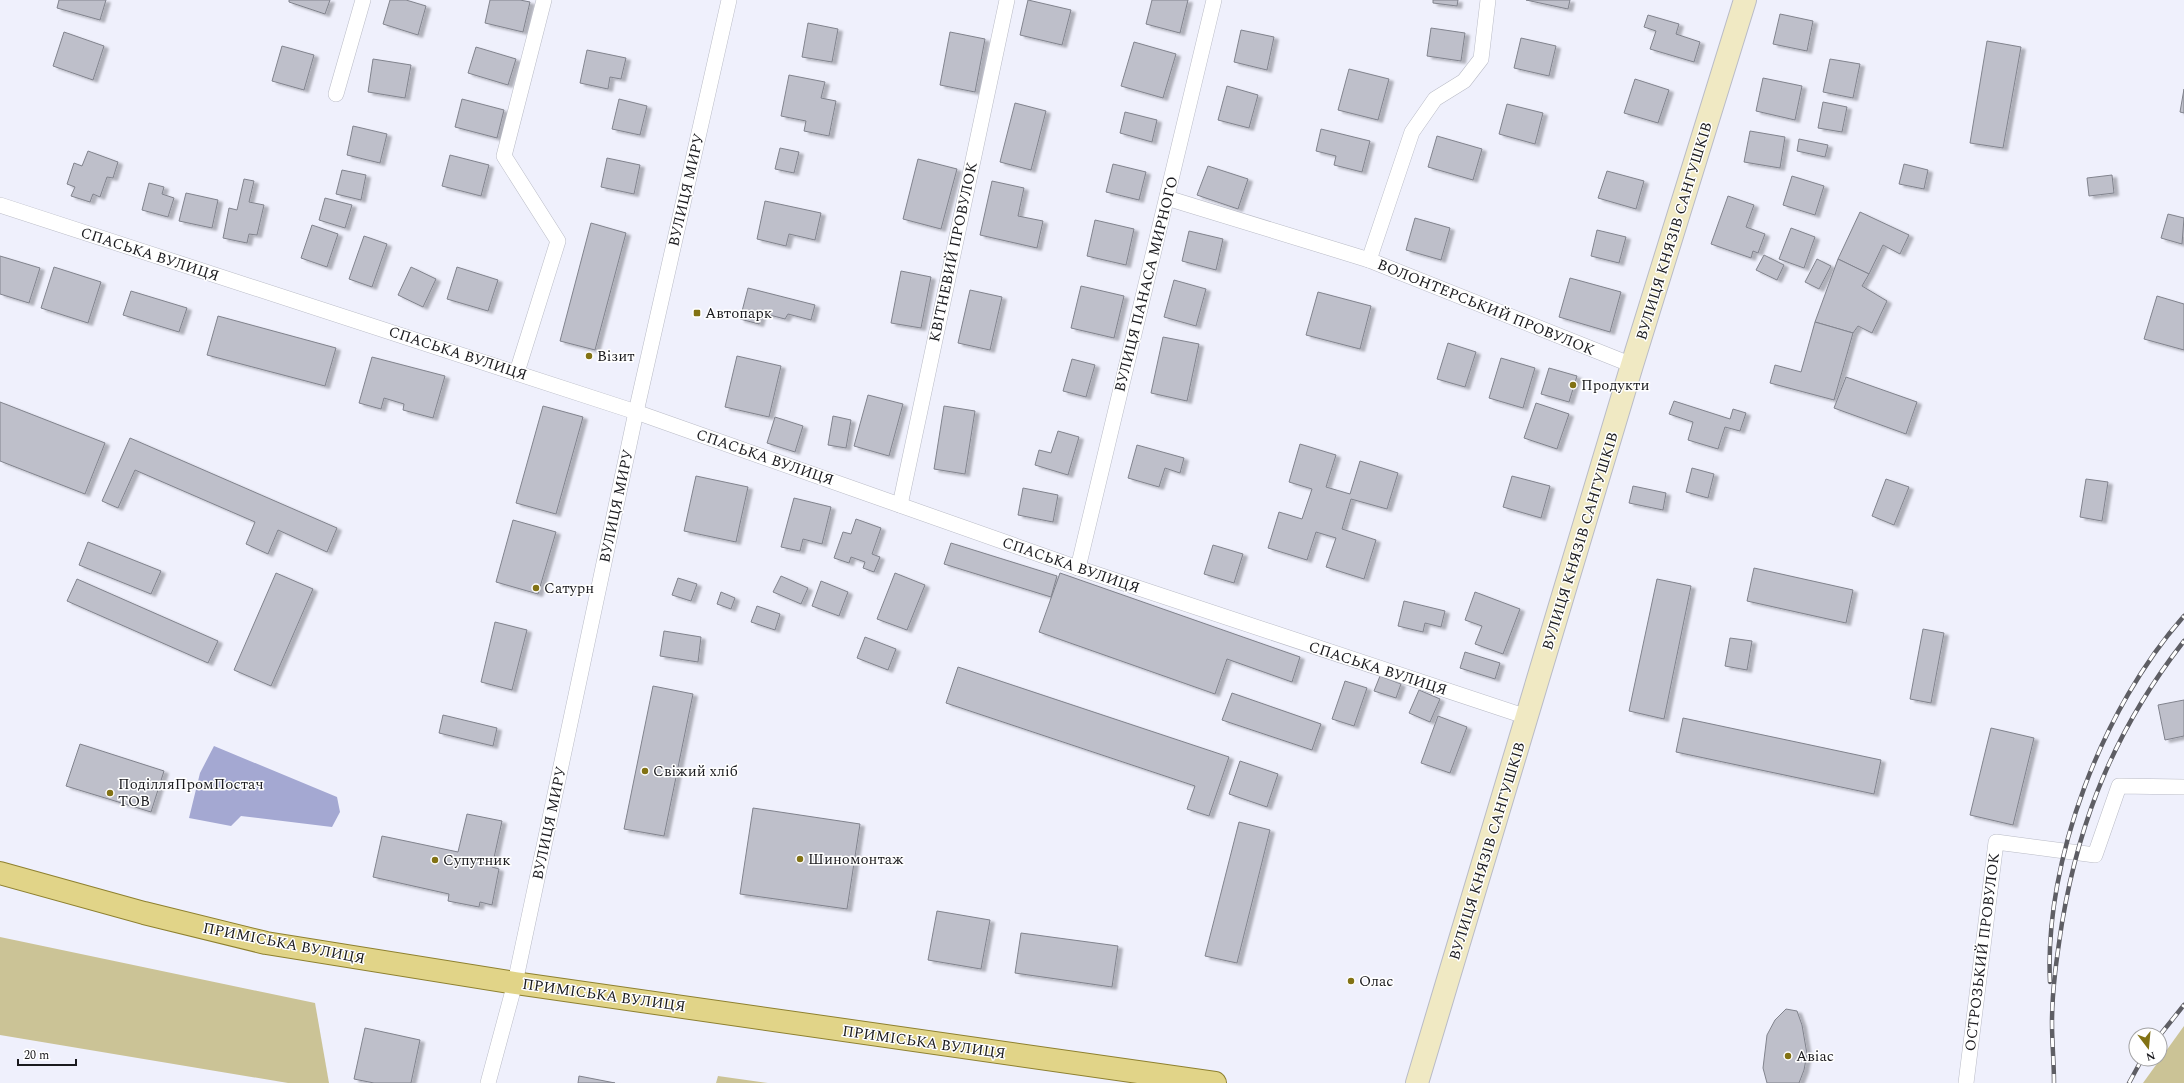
<svg xmlns="http://www.w3.org/2000/svg" width="2184" height="1083" font-family="Spectral,serif">
	<style>
		.forest { fill: #cbc396 }
		.water { fill: #a4a8d2 }
		.building { fill: #bebfca; stroke: #81838d; filter: url(#shadow) }
		.lines { fill: none; stroke-linecap: round; stroke-linejoin: round }
		.street-casing { stroke: #b9bbc6; stroke-width: 16 }
		.secondary-casing { stroke: #b9bbc6; stroke-width: 24 }
		.primary-casing { stroke: #8e802f; stroke-width: 24 }
		.street { stroke: #fff; stroke-width: 15 }
		.secondary { stroke: #f0e9c3; stroke-width: 22 }
		.primary { stroke: #e1d488; stroke-width: 22 }
		.rail-casing { stroke: #5e5e64; stroke-width: 4.5 }
		.rail { stroke: #fff; stroke-width: 3; stroke-dasharray: 9; stroke-linecap: butt }
		.poi-dot { fill: #827214; stroke: #fff; stroke-width: 1.5 }
		.labels { text-anchor: middle; stroke-width: 3; stroke-linejoin: round; paint-order: stroke }
		.street-label { font-size: 15px; fill: #1a1a1e; stroke: #fff }
		.poi-label { font-size: 15px; fill: #1a1a1e; stroke: #fff; text-anchor: start }
	</style>
	<defs>
		<filter id="shadow"><feDropShadow dx="4.5" dy="2.5" stdDeviation="1" flood-color="#0004"/></filter>
	</defs>
	<rect width="100%" height="100%" fill="#eff0fc"/>
	<g class="forest">
		<path d="M0,937L315,1003L329,1083H288L0,1035Z"/>
		<path d="M2184,1026V1083H2143Z"/>
		<path d="M718,1076L768,1083H716Z"/>
	</g>
	<path class="water" d="M214,746L337,797L340,812L332,827L241,816L231,826L189,818L200,773Z"/>
	<g class="building">
		<path d="M59,0H106L100,20L57,8Z"/>
		<path d="M289,0H330L325,14L289,2Z"/>
		<path d="M390,0H406L426,6L418,35L383,24Z"/>
		<path d="M490,0H520L530,2L523,32L485,23Z"/>
		<path d="M1028,0L1071,10L1062,45L1020,35Z"/>
		<path d="M1152,0H1188L1180,33L1146,24Z"/>
		<path d="M1433,0H1458L1457,6L1433,3Z"/>
		<path d="M1526,0H1570L1568,9Z"/>
		<path d="M1780,14L1813,21L1807,51L1773,44Z"/>
		<path d="M1648,15L1679,24L1676,34L1700,42L1694,62L1650,49L1656,31L1644,27Z"/>
		<path d="M808,23L838,29L832,62L802,57Z"/>
		<path d="M1431,28L1465,33L1461,61L1427,56Z"/>
		<path d="M1241,30L1274,37L1267,70L1234,62Z"/>
		<path d="M64,32L104,46L93,80L53,66Z"/>
		<path d="M950,32L985,39L975,92L940,85Z"/>
		<path d="M1521,38L1556,46L1549,76L1514,68Z"/>
		<path d="M1987,41L2021,47L2003,148L1970,143Z"/>
		<path d="M1134,42L1176,54L1163,98L1121,86Z"/>
		<path d="M282,46L314,55L304,90L272,81Z"/>
		<path d="M476,47L516,59L508,85L468,73Z"/>
		<path d="M587,50L626,58L621,79L610,77L608,89L580,83Z"/>
		<path d="M373,59L411,65L405,98L368,92Z"/>
		<path d="M1830,59L1860,64L1853,98L1823,92Z"/>
		<path d="M1349,69L1389,79L1378,120L1338,110Z"/>
		<path d="M789,75L825,82L821,98L836,101L829,136L804,131L806,121L781,116Z"/>
		<path d="M1763,78L1802,86L1795,120L1756,111Z"/>
		<path d="M1635,79L1669,90L1658,123L1624,113Z"/>
		<path d="M1227,86L1258,95L1249,128L1218,120Z"/>
		<path d="M2184,89V113L2180,112Z"/>
		<path d="M462,99L504,110L497,138L455,127Z"/>
		<path d="M619,99L647,106L640,135L612,129Z"/>
		<path d="M1823,102L1847,107L1842,132L1818,128Z"/>
		<path d="M1015,103L1046,111L1031,170L1000,162Z"/>
		<path d="M1507,104L1543,113L1535,144L1499,134Z"/>
		<path d="M1125,112L1157,120L1152,142L1120,133Z"/>
		<path d="M353,126L387,134L380,163L347,155Z"/>
		<path d="M1321,129L1370,141L1362,172L1334,165L1336,156L1316,151Z"/>
		<path d="M1750,131L1785,137L1780,168L1744,162Z"/>
		<path d="M1437,136L1482,149L1473,180L1428,167Z"/>
		<path d="M1799,139L1828,145L1825,157L1797,151Z"/>
		<path d="M780,148L799,152L794,173L775,169Z"/>
		<path d="M88,151L118,162L113,178L107,177L100,197L93,194L90,202L71,196L75,187L67,184L74,163L82,166Z"/>
		<path d="M450,155L489,165L481,196L442,186Z"/>
		<path d="M607,158L640,165L634,194L601,187Z"/>
		<path d="M918,159L957,169L941,229L903,219Z"/>
		<path d="M1113,164L1146,172L1139,200L1106,192Z"/>
		<path d="M1904,164L1928,170L1924,189L1899,184Z"/>
		<path d="M1208,166L1248,179L1238,209L1197,195Z"/>
		<path d="M342,170L366,175L361,200L336,194Z"/>
		<path d="M1607,171L1644,181L1636,209L1598,198Z"/>
		<path d="M2112,175L2114,193L2089,196L2087,178Z"/>
		<path d="M1792,176L1824,186L1815,215L1783,205Z"/>
		<path d="M244,179L254,181L249,202L264,205L257,235L249,234L247,243L223,238L229,208L237,210Z"/>
		<path d="M992,181L1024,188L1018,216L1043,221L1037,248L980,235Z"/>
		<path d="M149,183L164,187L162,194L174,198L168,217L142,210Z"/>
		<path d="M186,193L218,200L212,228L179,221Z"/>
		<path d="M1728,196L1754,205L1746,227L1765,234L1758,253L1753,251L1751,258L1711,244Z"/>
		<path d="M325,198L352,205L345,228L319,220Z"/>
		<path d="M765,201L821,213L815,240L789,234L786,246L757,239Z"/>
		<path d="M1860,212L1909,235L1900,254L1883,245L1869,274L1838,259Z"/>
		<path d="M2168,214L2184,218L2182,244L2161,238Z"/>
		<path d="M1415,218L1450,228L1441,260L1406,250Z"/>
		<path d="M1095,220L1134,229L1126,265L1087,256Z"/>
		<path d="M591,223L626,233L595,350L560,341Z"/>
		<path d="M312,225L338,234L327,267L301,258Z"/>
		<path d="M1791,228L1815,237L1804,268L1779,259Z"/>
		<path d="M1597,230L1626,237L1619,263L1591,256Z"/>
		<path d="M1189,231L1223,239L1216,270L1182,261Z"/>
		<path d="M364,236L387,244L372,287L349,279Z"/>
		<path d="M1764,255L1784,265L1777,280L1756,270Z"/>
		<path d="M0,256L40,268L29,303L0,294Z"/>
		<path d="M1817,259L1831,266L1819,289L1805,282Z"/>
		<path d="M1838,259L1869,274L1862,286L1887,301L1872,333L1858,326L1853,333L1815,322Z"/>
		<path d="M54,267L101,282L88,323L41,308Z"/>
		<path d="M411,267L436,279L423,307L398,295Z"/>
		<path d="M457,267L498,280L488,311L447,299Z"/>
		<path d="M901,271L931,277L921,328L891,323Z"/>
		<path d="M1570,278L1621,292L1610,332L1559,317Z"/>
		<path d="M1174,280L1206,289L1196,326L1164,317Z"/>
		<path d="M1081,286L1124,296L1114,338L1071,328Z"/>
		<path d="M748,288L815,305L811,320L788,314L785,319L762,313L759,324L740,319Z"/>
		<path d="M970,290L1002,297L990,350L958,343Z"/>
		<path d="M131,291L187,308L179,332L123,315Z"/>
		<path d="M1318,292L1371,306L1360,349L1306,335Z"/>
		<path d="M2157,296L2184,304V350L2144,339Z"/>
		<path d="M218,316L336,348L325,386L207,355Z"/>
		<path d="M1815,322L1853,333L1834,400L1770,383L1775,365L1801,372Z"/>
		<path d="M1163,337L1199,344L1187,401L1151,393Z"/>
		<path d="M1448,343L1476,352L1465,387L1437,379Z"/>
		<path d="M737,356L781,366L769,417L725,407Z"/>
		<path d="M372,357L445,376L433,418L403,410L404,404L384,398L381,409L359,403Z"/>
		<path d="M1501,358L1535,368L1523,408L1489,398Z"/>
		<path d="M1072,359L1095,365L1086,397L1063,391Z"/>
		<path d="M1549,368L1577,376L1569,402L1541,394Z"/>
		<path d="M1846,377L1917,402L1906,434L1834,408Z"/>
		<path d="M868,395L903,404L889,456L854,446Z"/>
		<path d="M1674,401L1730,419L1733,409L1746,413L1740,431L1725,427L1718,449L1688,440L1693,422L1669,414Z"/>
		<path d="M0,402L105,443L85,494L0,461Z"/>
		<path d="M1536,403L1569,414L1557,449L1524,438Z"/>
		<path d="M543,406L583,417L556,514L516,503Z"/>
		<path d="M944,406L975,411L965,474L934,469Z"/>
		<path d="M833,416L851,420L846,448L828,445Z"/>
		<path d="M775,417L803,426L795,452L767,443Z"/>
		<path d="M1058,431L1079,437L1068,475L1035,465L1039,450L1051,453Z"/>
		<path d="M130,438L337,528L327,552L278,530L268,554L246,544L255,522L135,470L118,508L102,501Z"/>
		<path d="M1300,444L1336,455L1326,487L1350,494L1360,461L1398,473L1387,509L1351,499L1342,529L1376,540L1364,579L1326,567L1336,538L1316,532L1307,560L1268,548L1279,512L1302,519L1312,489L1289,482Z"/>
		<path d="M1137,445L1184,458L1180,473L1165,468L1159,487L1128,478Z"/>
		<path d="M1692,468L1714,474L1708,498L1686,492Z"/>
		<path d="M696,476L748,487L736,542L684,531Z"/>
		<path d="M1512,476L1550,486L1541,518L1503,507Z"/>
		<path d="M1886,479L1909,487L1894,525L1872,516Z"/>
		<path d="M2086,479L2108,482L2102,521L2080,517Z"/>
		<path d="M1633,486L1666,493L1663,510L1629,503Z"/>
		<path d="M1023,488L1058,495L1053,522L1018,515Z"/>
		<path d="M794,498L831,507L822,544L803,539L800,551L781,547Z"/>
		<path d="M856,519L881,528L872,554L880,557L874,572L863,568L865,562L851,557L849,563L834,558L843,532L851,534Z"/>
		<path d="M513,520L556,532L538,594L496,582Z"/>
		<path d="M88,542L161,571L151,594L79,565Z"/>
		<path d="M951,543L1057,576L1051,597L944,564Z"/>
		<path d="M1213,545L1243,554L1234,583L1204,574Z"/>
		<path d="M1754,568L1853,590L1846,623L1747,601Z"/>
		<path d="M276,573L313,589L271,686L234,670Z"/>
		<path d="M895,573L925,585L907,630L877,619Z"/>
		<path d="M1060,573L1300,657L1292,682L1227,659L1215,694L1039,632Z"/>
		<path d="M781,576L808,588L801,604L773,592Z"/>
		<path d="M678,578L697,584L691,601L672,595Z"/>
		<path d="M77,579L218,641L208,663L67,601Z"/>
		<path d="M1657,579L1691,586L1664,719L1629,711Z"/>
		<path d="M821,581L848,592L839,616L812,606Z"/>
		<path d="M721,592L735,598L731,609L717,604Z"/>
		<path d="M1475,592L1520,609L1503,654L1475,644L1482,626L1465,620Z"/>
		<path d="M1404,601L1445,611L1441,627L1425,623L1423,632L1398,626Z"/>
		<path d="M757,606L780,614L775,630L751,622Z"/>
		<path d="M495,622L527,630L512,690L481,682Z"/>
		<path d="M1923,629L1944,633L1931,703L1910,699Z"/>
		<path d="M664,631L701,637L698,662L660,656Z"/>
		<path d="M865,637L896,649L888,670L857,658Z"/>
		<path d="M1730,638L1752,641L1747,670L1725,666Z"/>
		<path d="M1465,652L1500,663L1495,679L1460,668Z"/>
		<path d="M958,667L1229,757L1209,816L1187,809L1195,786L946,703Z"/>
		<path d="M1380,676L1401,684L1396,698L1374,691Z"/>
		<path d="M1345,681L1367,688L1354,726L1332,719Z"/>
		<path d="M653,686L693,694L664,836L624,829Z"/>
		<path d="M1419,690L1440,699L1430,722L1409,713Z"/>
		<path d="M1232,693L1321,724L1312,750L1222,720Z"/>
		<path d="M2184,700V736L2165,740L2158,705Z"/>
		<path d="M443,715L497,728L493,746L439,733Z"/>
		<path d="M1438,716L1467,727L1450,773L1421,763Z"/>
		<path d="M1683,718L1881,760L1874,794L1676,752Z"/>
		<path d="M1991,728L2034,738L2013,825L1970,815Z"/>
		<path d="M80,744L164,771L151,812L66,786Z"/>
		<path d="M1240,761L1278,774L1267,807L1229,794Z"/>
		<path d="M753,808L860,824L847,909L740,894Z"/>
		<path d="M467,814L502,821L492,867L499,869L492,905L480,902L479,907L448,901L449,894L373,877L382,836L458,852Z"/>
		<path d="M1239,822L1270,830L1237,963L1205,956Z"/>
		<path d="M937,911L990,920L981,969L928,960Z"/>
		<path d="M1021,933L1118,946L1112,987L1015,973Z"/>
		<path d="M1786,1009L1797,1011L1802,1025L1807,1054L1804,1070L1799,1083H1767L1763,1068L1767,1035L1775,1020Z"/>
		<path d="M365,1028L420,1040L411,1083H374L354,1079Z"/>
		<path d="M579,1076L615,1083H578Z"/>
	</g>
	<g class="lines">
		<defs>
			<g id="street">
				<path d="M1488,0L1481,59L1464,81L1435,99L1412,132L1369,260L1632,365"/>
				<path d="M336,94L363,0"/>
				<path d="M1167,198L1369,260"/>
				<path d="M0,205L636,412L1078,568L1527,717"/>
				<path d="M517,372L558,241L504,156L544,0"/>
				<path d="M900,505L1007,0"/>
				<path d="M1078,568L1214,0"/>
				<path d="M488,1083L515,983L636,412L729,0"/>
				<path d="M1966,1083L1996,842L2095,855L2119,786L2184,787"/>
			</g>
			<path id="secondary" d="M1417,1083L1632,365L1745,0"/>
			<path id="primary" d="M0,873L144,913L266,943L515,983L1215,1083"/>
		</defs>
		<use href="#street" class="street-casing"/>
		<use href="#secondary" class="secondary-casing"/>
		<use href="#primary" class="primary-casing"/>
		<use href="#street" class="street"/>
		<use href="#secondary" class="secondary"/>
		<use href="#primary" class="primary"/>
		<defs>
			<g id="rail">
				<path d="M2050,982C2044,860 2103,707 2184,616"/>
				<path d="M2160,1035L2184,1005"/>
				<path d="M2054,1083C2054,1063 2052,1043 2052,1023C2052,989 2057,956 2062,923C2080,815 2117,727 2184,641"/>
				<path d="M2129,1083L2142,1059"/>
			</g>
		</defs>
		<use href="#rail" class="rail-casing"/>
		<use href="#rail" class="rail"/>
	</g>
	<g class="poi-dot">
		<rect x="693" y="309" width="8" height="8" rx="2"/>
		<circle cx="589" cy="356" r="4"/>
		<circle cx="1573" cy="385" r="4"/>
		<circle cx="536" cy="588" r="4"/>
		<circle cx="645" cy="771" r="4"/>
		<circle cx="110" cy="793" r="4"/>
		<circle cx="800" cy="859" r="4"/>
		<circle cx="435" cy="860" r="4"/>
		<circle cx="1351" cy="981" r="4"/>
		<circle cx="1788" cy="1056" r="4"/>
	</g>
	<g class="labels">
		<g class="street-label">
			<text transform="translate(686 190) rotate(-77)" y="5">ВУЛИЦЯ МИРУ</text>
			<text transform="translate(1674 231) rotate(-73)" y="5">ВУЛИЦЯ КНЯЗІВ САНГУШКІВ</text>
			<text transform="translate(953 252) rotate(-78)" y="5">КВІТНЕВИЙ ПРОВУЛОК</text>
			<text transform="translate(150 254) rotate(18)" y="5">СПАСЬКА ВУЛИЦЯ</text>
			<text transform="translate(1146 284) rotate(-76)" y="5">ВУЛИЦЯ ПАНАСА МИРНОГО</text>
			<text transform="translate(1486 307) rotate(22)" y="5">ВОЛОНТЕРСЬКИЙ ПРОВУЛОК</text>
			<text transform="translate(458 353) rotate(18)" y="5">СПАСЬКА ВУЛИЦЯ</text>
			<text transform="translate(765 457) rotate(19)" y="5">СПАСЬКА ВУЛИЦЯ</text>
			<text transform="translate(616 506) rotate(-78)" y="5">ВУЛИЦЯ МИРУ</text>
			<text transform="translate(1580 541) rotate(-73)" y="5">ВУЛИЦЯ КНЯЗІВ САНГУШКІВ</text>
			<text transform="translate(1071 565) rotate(19)" y="5">СПАСЬКА ВУЛИЦЯ</text>
			<text transform="translate(1378 668) rotate(18)" y="5">СПАСЬКА ВУЛИЦЯ</text>
			<text transform="translate(549 823) rotate(-78)" y="5">ВУЛИЦЯ МИРУ</text>
			<text transform="translate(1487 851) rotate(-73)" y="5">ВУЛИЦЯ КНЯЗІВ САНГУШКІВ</text>
			<text transform="translate(284 943) rotate(11)" y="5">ПРИМІСЬКА ВУЛИЦЯ</text>
			<text transform="translate(1982 952) rotate(-83)" y="5">ОСТРОЗЬКИЙ ПРОВУЛОК</text>
			<text transform="translate(604 995) rotate(8)" y="5">ПРИМІСЬКА ВУЛИЦЯ</text>
			<text transform="translate(924 1042) rotate(8)" y="5">ПРИМІСЬКА ВУЛИЦЯ</text>
		</g>
		<g class="poi-label">
			<text x="705" y="318">Автопарк</text>
			<text x="597" y="361">Візит</text>
			<text x="1581" y="390">Продукти</text>
			<text x="544" y="593">Сатурн</text>
			<text x="653" y="776">Свіжий хліб</text>
			<text x="118" y="789">ПоділляПромПостач<tspan x="118" dy="17">ТОВ</tspan></text>
			<text x="808" y="864">Шиномонтаж</text>
			<text x="443" y="865">Супутник</text>
			<text x="1359" y="986">Олас</text>
			<text x="1796" y="1061">Авіас</text>
		</g>
	</g>
	<g transform="translate(2148 1047) rotate(164)"><circle r="19" fill="#ffffff" stroke="#a3a3a5"/>
	<path d="M0-3L7 15L0 10L-7 15Z" fill="#827214"/>
	<text y="-6" font-size="11" font-weight="bold" text-anchor="middle" fill="#1a1a1e">N</text>
	</g>
	<path d="M18 1059v6h58v-6" fill="none" stroke="#1a1a1e" stroke-width="2"/>
	<text x="24" y="1059" font-size="12" fill="#1a1a1e" stroke="#ffffff" stroke-width="3" paint-order="stroke">20 m</text>
</svg>
